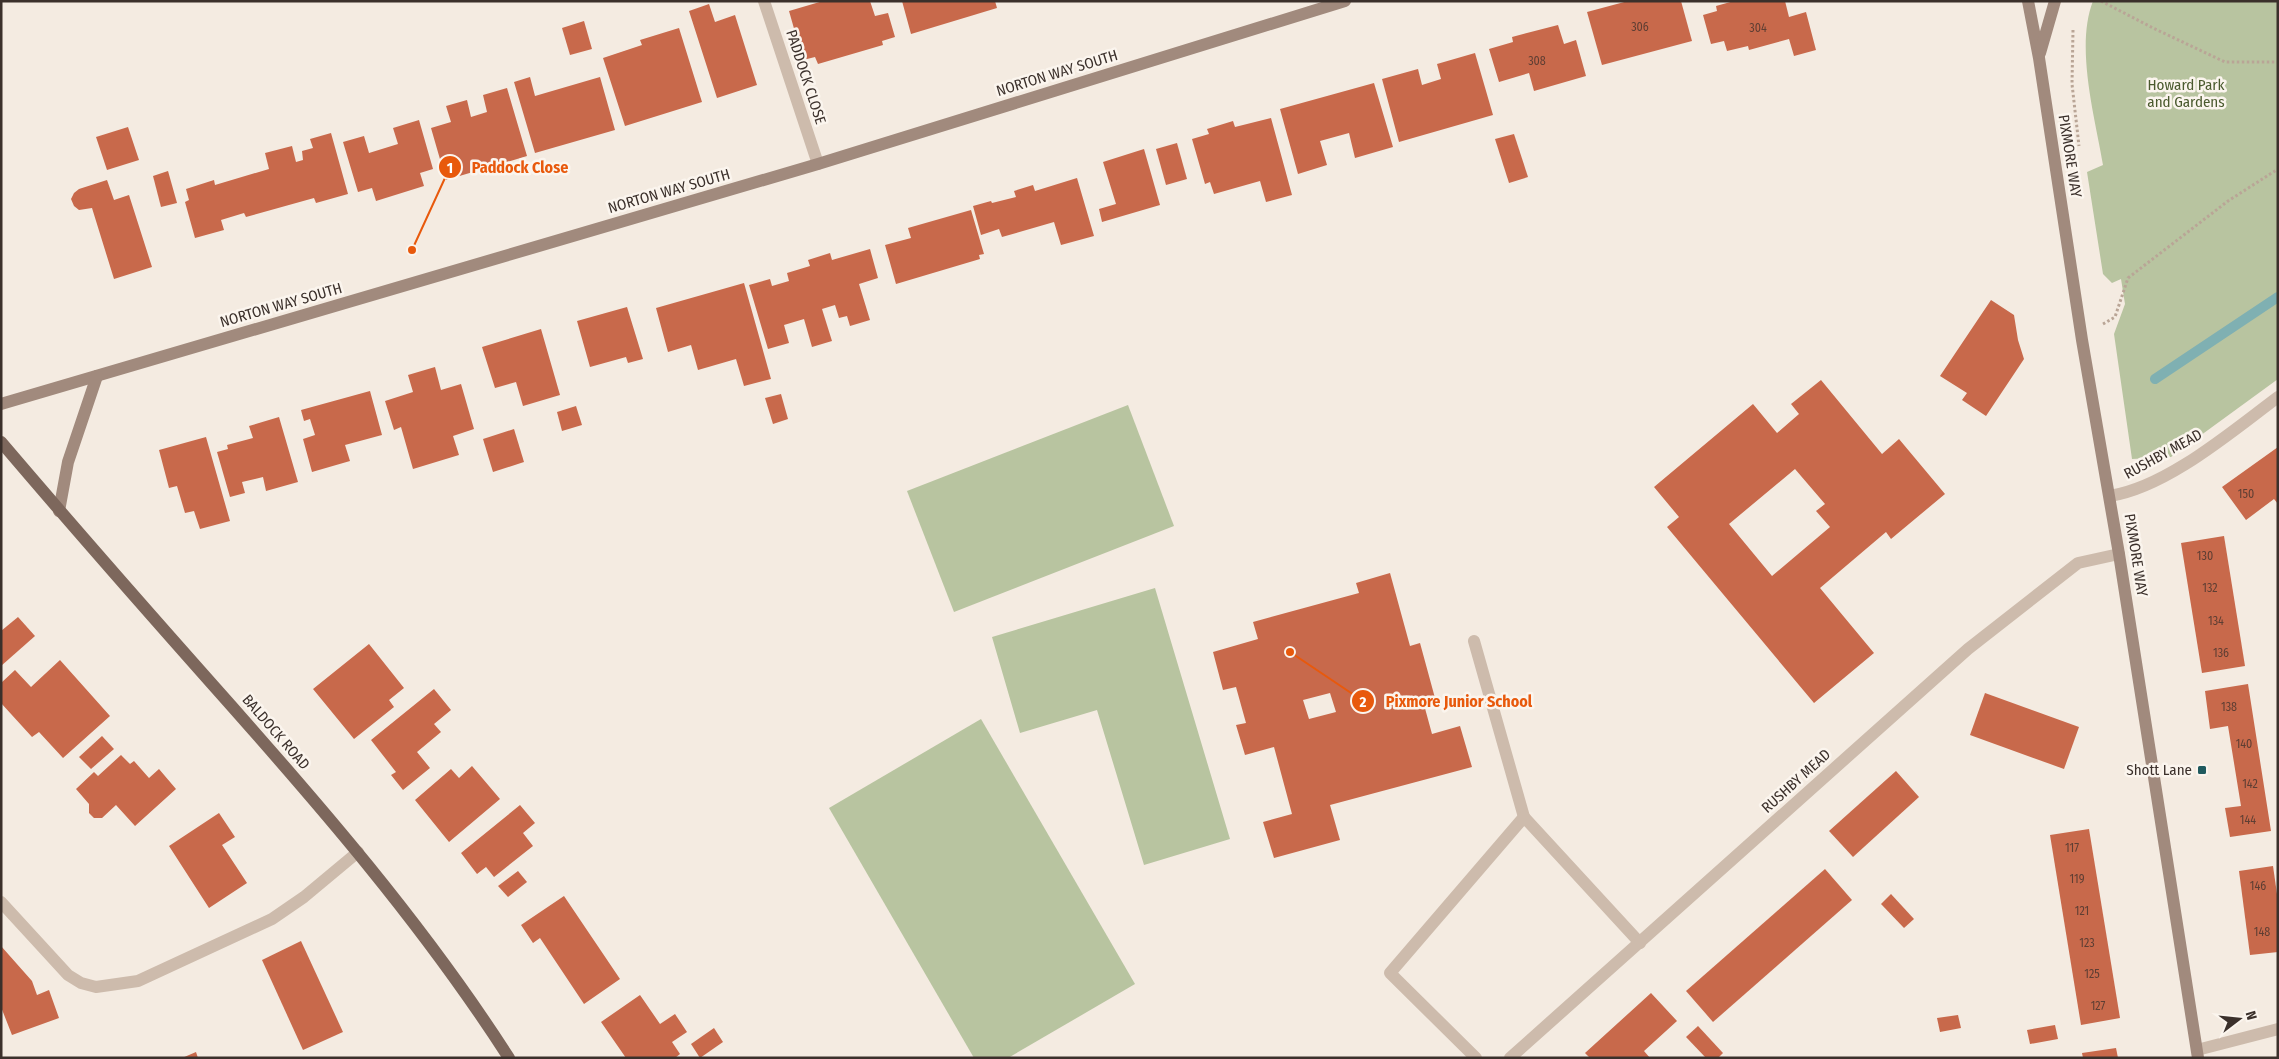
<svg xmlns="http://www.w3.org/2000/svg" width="2279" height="1059" font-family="'Fira Sans Condensed',sans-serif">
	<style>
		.green { fill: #b8c4a0 }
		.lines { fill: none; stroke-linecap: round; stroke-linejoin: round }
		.stream { stroke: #7fb0b2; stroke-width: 10 }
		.building { fill: #c8694b; fill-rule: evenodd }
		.path { stroke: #b9a596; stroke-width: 3; stroke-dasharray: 2.5 2.5; stroke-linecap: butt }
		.lane { stroke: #cdbbac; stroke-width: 12 }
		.street { stroke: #cdbbac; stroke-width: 12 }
		.secondary { stroke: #a18a7d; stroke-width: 12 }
		.primary { stroke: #7d675c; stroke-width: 12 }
		.poi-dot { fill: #1f5a5e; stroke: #fbf5ee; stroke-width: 2 }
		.labels { text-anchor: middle; stroke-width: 5; stroke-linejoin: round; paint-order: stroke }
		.number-label { font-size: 12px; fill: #5e3e33 }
		.street-label { font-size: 15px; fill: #3b302b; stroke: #fbf5ee }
		.park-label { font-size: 15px; fill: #4a5a2e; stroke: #fbf5ee }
		.poi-label { font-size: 15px; fill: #3b302b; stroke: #fbf5ee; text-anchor: end }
		.leader { fill: none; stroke: #e8590c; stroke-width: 2 }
		.callout-dot { fill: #e8590c; stroke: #fbf5ee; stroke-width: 2 }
		.mark-label { font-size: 15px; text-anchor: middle; font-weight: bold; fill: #fff }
		.callout-label { font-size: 16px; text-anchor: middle; font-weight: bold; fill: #e8590c; stroke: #fbf5ee; stroke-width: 5; stroke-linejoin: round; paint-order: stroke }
	</style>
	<rect width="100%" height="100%" fill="#f4ebe1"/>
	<g class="green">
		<path d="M2093,1H2278V379L2171,457L2132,459L2114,334L2125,304L2121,279L2112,283L2103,274L2087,172L2103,165C2095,117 2075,47 2093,1Z"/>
		<path d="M1128,405L1174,526L954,612L907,491Z"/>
		<path d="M1155,588L1230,839L1144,865L1097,710L1020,733L992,637Z"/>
		<path d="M981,719L1135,984L1008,1058H974L829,808Z"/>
	</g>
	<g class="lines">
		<path class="stream" d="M2155,379L2278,297"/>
	</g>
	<g class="building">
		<path d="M823,1H870L875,16L888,13L895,37L882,41L883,45L818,64L815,57L803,60L789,11Z"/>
		<path d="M902,1H995L997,8L911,34Z"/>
		<path d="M1628,1H1681L1692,41L1602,65L1587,12Z"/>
		<path d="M1734,1H1785L1789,17L1806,12L1816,50L1794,56L1789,39L1749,50L1748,46L1727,51L1724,41L1711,44L1703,15L1717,11L1716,6Z"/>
		<path d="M709,4L715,22L735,15L757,85L717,98L689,11Z"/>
		<path d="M584,21L592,49L570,55L562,28Z"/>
		<path d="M1558,25L1564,44L1576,40L1586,76L1534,91L1529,73L1499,82L1489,49L1513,42L1512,37Z"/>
		<path d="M679,28L702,102L625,126L603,58L642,45L640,40Z"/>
		<path d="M1475,53L1493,115L1399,142L1382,79L1418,69L1422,85L1441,79L1437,64Z"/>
		<path d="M530,77L535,96L600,77L615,130L535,153L514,82Z"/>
		<path d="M1374,83L1393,147L1355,158L1349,133L1320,141L1327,165L1298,174L1280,109Z"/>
		<path d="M507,88L527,156L446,180L431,128L451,122L446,106L467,100L471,117L487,112L483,95Z"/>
		<path d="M1271,118L1292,195L1266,202L1260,181L1214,194L1210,182L1205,184L1192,139L1209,134L1207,129L1233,121L1235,127Z"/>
		<path d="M419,120L433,169L420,173L424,186L376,201L372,188L358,192L343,142L364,136L369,153L398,144L393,128Z"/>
		<path d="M128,127L139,160L107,170L96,137Z"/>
		<path d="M331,133L348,194L316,203L314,198L246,217L244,213L221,220L224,230L195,238L185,202L189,200L186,189L214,180L215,185L269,169L265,153L292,146L296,162L303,160L302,151L313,148L310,139Z"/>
		<path d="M1514,134L1528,177L1509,183L1495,139Z"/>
		<path d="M1177,143L1187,179L1166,185L1156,149Z"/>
		<path d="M1144,149L1160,205L1102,222L1099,209L1116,204L1103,162Z"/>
		<path d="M168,171L177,203L161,207L153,176Z"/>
		<path d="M1077,178L1094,236L1061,245L1054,222L1002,237L999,229L981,235L973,206L991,201L992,203L1016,197L1014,191L1033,185L1035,191Z"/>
		<path d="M107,180L114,200L129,195L152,267L114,279L92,208L79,210L74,206L71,199L74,193L79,189Z"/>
		<path d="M971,210L984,254L979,255L980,259L896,284L885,245L911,238L908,228Z"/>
		<path d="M870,249L878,278L859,284L870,320L850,326L847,316L839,318L835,305L822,309L832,341L812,347L804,319L784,325L789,343L768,349L749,285L770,279L772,286L789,281L787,273L810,266L808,260L830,253L832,260Z"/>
		<path d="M744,283L771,379L744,386L736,359L698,370L691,345L668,352L656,308Z"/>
		<path d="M1991,300L2014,315L2018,340L2024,359L1986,416L1962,400L1967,393L1940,376Z"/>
		<path d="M627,307L643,359L628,363L626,357L590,367L577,321Z"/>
		<path d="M541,329L560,395L523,406L516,382L495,388L482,347Z"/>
		<path d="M435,367L441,390L461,384L474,429L453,436L459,455L413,469L401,427L394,430L385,401L413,392L408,375Z"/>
		<path d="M1821,380L1882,454L1899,439L1945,494L1891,539L1886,532L1820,588L1874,653L1814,703L1667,527L1679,517L1654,487L1753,404L1777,433L1799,414L1791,404ZM1795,469L1825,504L1816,511L1830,527L1772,576L1729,524Z"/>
		<path d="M370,391L382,435L345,445L350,461L312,472L303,439L315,435L310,419L304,421L301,410Z"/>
		<path d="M781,394L788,419L773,424L765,398Z"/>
		<path d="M576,406L582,425L562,431L557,412Z"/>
		<path d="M279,417L298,482L266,491L263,477L242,482L245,493L230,497L217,452L228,449L227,445L253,438L249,426Z"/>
		<path d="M514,429L524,462L493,472L483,439Z"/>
		<path d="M206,437L230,521L200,529L194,511L185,513L177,486L169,488L159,450Z"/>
		<path d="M2278,447V504L2274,499L2246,520L2222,487Z"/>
		<path d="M2224,536L2245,666L2202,673L2181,543Z"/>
		<path d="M1390,573L1410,646L1420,643L1435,698L1423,701L1432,734L1460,726L1472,767L1330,805L1340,840L1274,858L1263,822L1292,814L1274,747L1245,755L1236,725L1246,723L1236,687L1223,690L1213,652L1258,639L1253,622L1359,593L1356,583ZM1330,693L1336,712L1309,719L1303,700Z"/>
		<path d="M18,617L35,636L1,666V631Z"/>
		<path d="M369,644L404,688L389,700L394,707L354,739L313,689Z"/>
		<path d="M60,660L110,716L63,758L39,732L32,737L1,703V683L15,670L31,687Z"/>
		<path d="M2248,684L2271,831L2230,837L2225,808L2241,806L2228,726L2210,729L2205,691Z"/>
		<path d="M434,689L451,710L434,724L441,732L417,752L430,768L403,790L391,775L396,772L371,740Z"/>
		<path d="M1985,693L2079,727L2064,769L1970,735Z"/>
		<path d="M102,736L114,749L91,769L79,757Z"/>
		<path d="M121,755L130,764L134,761L149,778L159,769L176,789L135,826L116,805L102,818H94L89,813V804L76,789L94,772L98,776Z"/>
		<path d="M472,766L500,799L449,842L415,800L451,769L459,778Z"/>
		<path d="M1896,771L1919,797L1853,857L1829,831Z"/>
		<path d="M520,805L535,823L523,833L533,846L494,877L486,867L477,874L461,853Z"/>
		<path d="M219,813L235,837L222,845L247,883L209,908L169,846Z"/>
		<path d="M2089,829L2120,1018L2081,1025L2050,835Z"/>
		<path d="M2273,866L2278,901V952L2250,955L2239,871Z"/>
		<path d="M1825,869L1852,900L1713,1022L1686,991Z"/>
		<path d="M518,871L527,882L508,897L498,886Z"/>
		<path d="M1891,894L1914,919L1904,928L1881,904Z"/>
		<path d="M564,896L620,979L584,1004L540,938L533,943L521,925Z"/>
		<path d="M301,941L343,1032L303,1050L262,960Z"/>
		<path d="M1,946L32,981L37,995L49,990L59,1018L12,1035L1,1007Z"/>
		<path d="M1651,993L1677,1021L1644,1051L1650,1058H1590L1585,1053Z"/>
		<path d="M640,995L660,1024L675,1014L687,1032L672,1042L680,1054L675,1058H626L601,1022Z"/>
		<path d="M1958,1015L1961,1028L1940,1032L1937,1018Z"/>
		<path d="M2055,1025L2058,1039L2030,1044L2027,1030Z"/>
		<path d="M1698,1026L1723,1053L1718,1058H1706L1686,1037Z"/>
		<path d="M714,1028L723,1042L700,1058L691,1044Z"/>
		<path d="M2116,1048L2118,1058H2083L2082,1053Z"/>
		<path d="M196,1052L198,1058H182Z"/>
	</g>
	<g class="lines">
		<g class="path">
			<path d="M2101,1L2153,28L2225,62H2278"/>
			<path d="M2073,30L2072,84L2079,146"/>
			<path d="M2103,324L2115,317L2128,278L2228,201L2278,169"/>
		</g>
		<g class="lane">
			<path d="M1474,641L1524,817"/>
			<path d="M1,902L68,975L81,983L96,987L138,981L272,919L304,897L358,852"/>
			<path d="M1476,1058L1390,973L1524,817L1640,943"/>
		</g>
		<g class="street">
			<path d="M764,1L818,164"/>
			<path d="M2110,496C2167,487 2231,432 2278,397"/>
			<path d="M2197,1050L2278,1029"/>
			<path d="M1510,1058L1968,649L2078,563L2119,554"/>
		</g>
		<g class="secondary">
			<path d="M2028,1L2039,58L2082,340L2119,554L2198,1058"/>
			<path d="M2040,53L2055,1"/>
			<path d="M1,404L818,164L1345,1"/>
			<path d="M59,511L68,462L97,376"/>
		</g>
		<path class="primary" d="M1,442C70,523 141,604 212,684C318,803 423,924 509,1058"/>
	</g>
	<rect class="poi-dot" x="2197" y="765" width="10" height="10" rx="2.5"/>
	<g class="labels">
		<g class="number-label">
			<text x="1640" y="31">306</text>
			<text x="1758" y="32">304</text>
			<text x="1537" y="65">308</text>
			<text x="2246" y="498">150</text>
			<text x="2205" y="560">130</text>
			<text x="2210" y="592">132</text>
			<text x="2216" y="625">134</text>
			<text x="2221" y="657">136</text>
			<text x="2229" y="711">138</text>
			<text x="2244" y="748">140</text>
			<text x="2250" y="788">142</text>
			<text x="2248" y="824">144</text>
			<text x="2072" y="852">117</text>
			<text x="2077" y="883">119</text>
			<text x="2258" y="890">146</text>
			<text x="2082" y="915">121</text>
			<text x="2262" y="936">148</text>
			<text x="2087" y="947">123</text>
			<text x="2092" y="978">125</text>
			<text x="2098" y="1010">127</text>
		</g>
		<g class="street-label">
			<text transform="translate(1057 73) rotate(-17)" y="5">NORTON WAY SOUTH</text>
			<text transform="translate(806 77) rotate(72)" y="5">PADDOCK CLOSE</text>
			<text transform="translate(2070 156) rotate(81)" y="5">PIXMORE WAY</text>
			<text transform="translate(669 191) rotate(-16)" y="5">NORTON WAY SOUTH</text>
			<text transform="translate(281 305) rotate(-16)" y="5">NORTON WAY SOUTH</text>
			<text transform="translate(2163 454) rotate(-29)" y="5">RUSHBY MEAD</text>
			<text transform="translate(2136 555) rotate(81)" y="5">PIXMORE WAY</text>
			<text transform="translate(276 732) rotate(49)" y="5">BALDOCK ROAD</text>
			<text transform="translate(1796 781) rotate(-42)" y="5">RUSHBY MEAD</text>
		</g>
		<g class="park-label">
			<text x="2186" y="90">Howard Park<tspan x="2186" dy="17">and Gardens</tspan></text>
		</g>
		<g class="poi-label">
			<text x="2192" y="775">Shott Lane</text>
		</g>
	</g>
	<path class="leader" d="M412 250L450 167M1290 652L1363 701"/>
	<g class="callout-dot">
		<circle cx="412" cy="250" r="5"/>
		<circle cx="1290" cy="652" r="5"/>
		<circle cx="450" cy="167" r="12"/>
		<circle cx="1363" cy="701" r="12"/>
	</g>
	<g class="mark-label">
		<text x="450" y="173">1</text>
		<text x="1363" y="707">2</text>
	</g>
	<g class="callout-label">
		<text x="520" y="173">Paddock Close</text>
		<text x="1459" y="707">Pixmore Junior School</text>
	</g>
	<rect width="2279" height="1059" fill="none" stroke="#3b302b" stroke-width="5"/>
	<g transform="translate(2239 1019) rotate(74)" stroke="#fbf5ee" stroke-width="4" paint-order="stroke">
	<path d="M0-4L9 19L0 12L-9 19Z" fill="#3b302b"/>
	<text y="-8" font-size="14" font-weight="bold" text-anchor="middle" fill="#3b302b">N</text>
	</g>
</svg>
